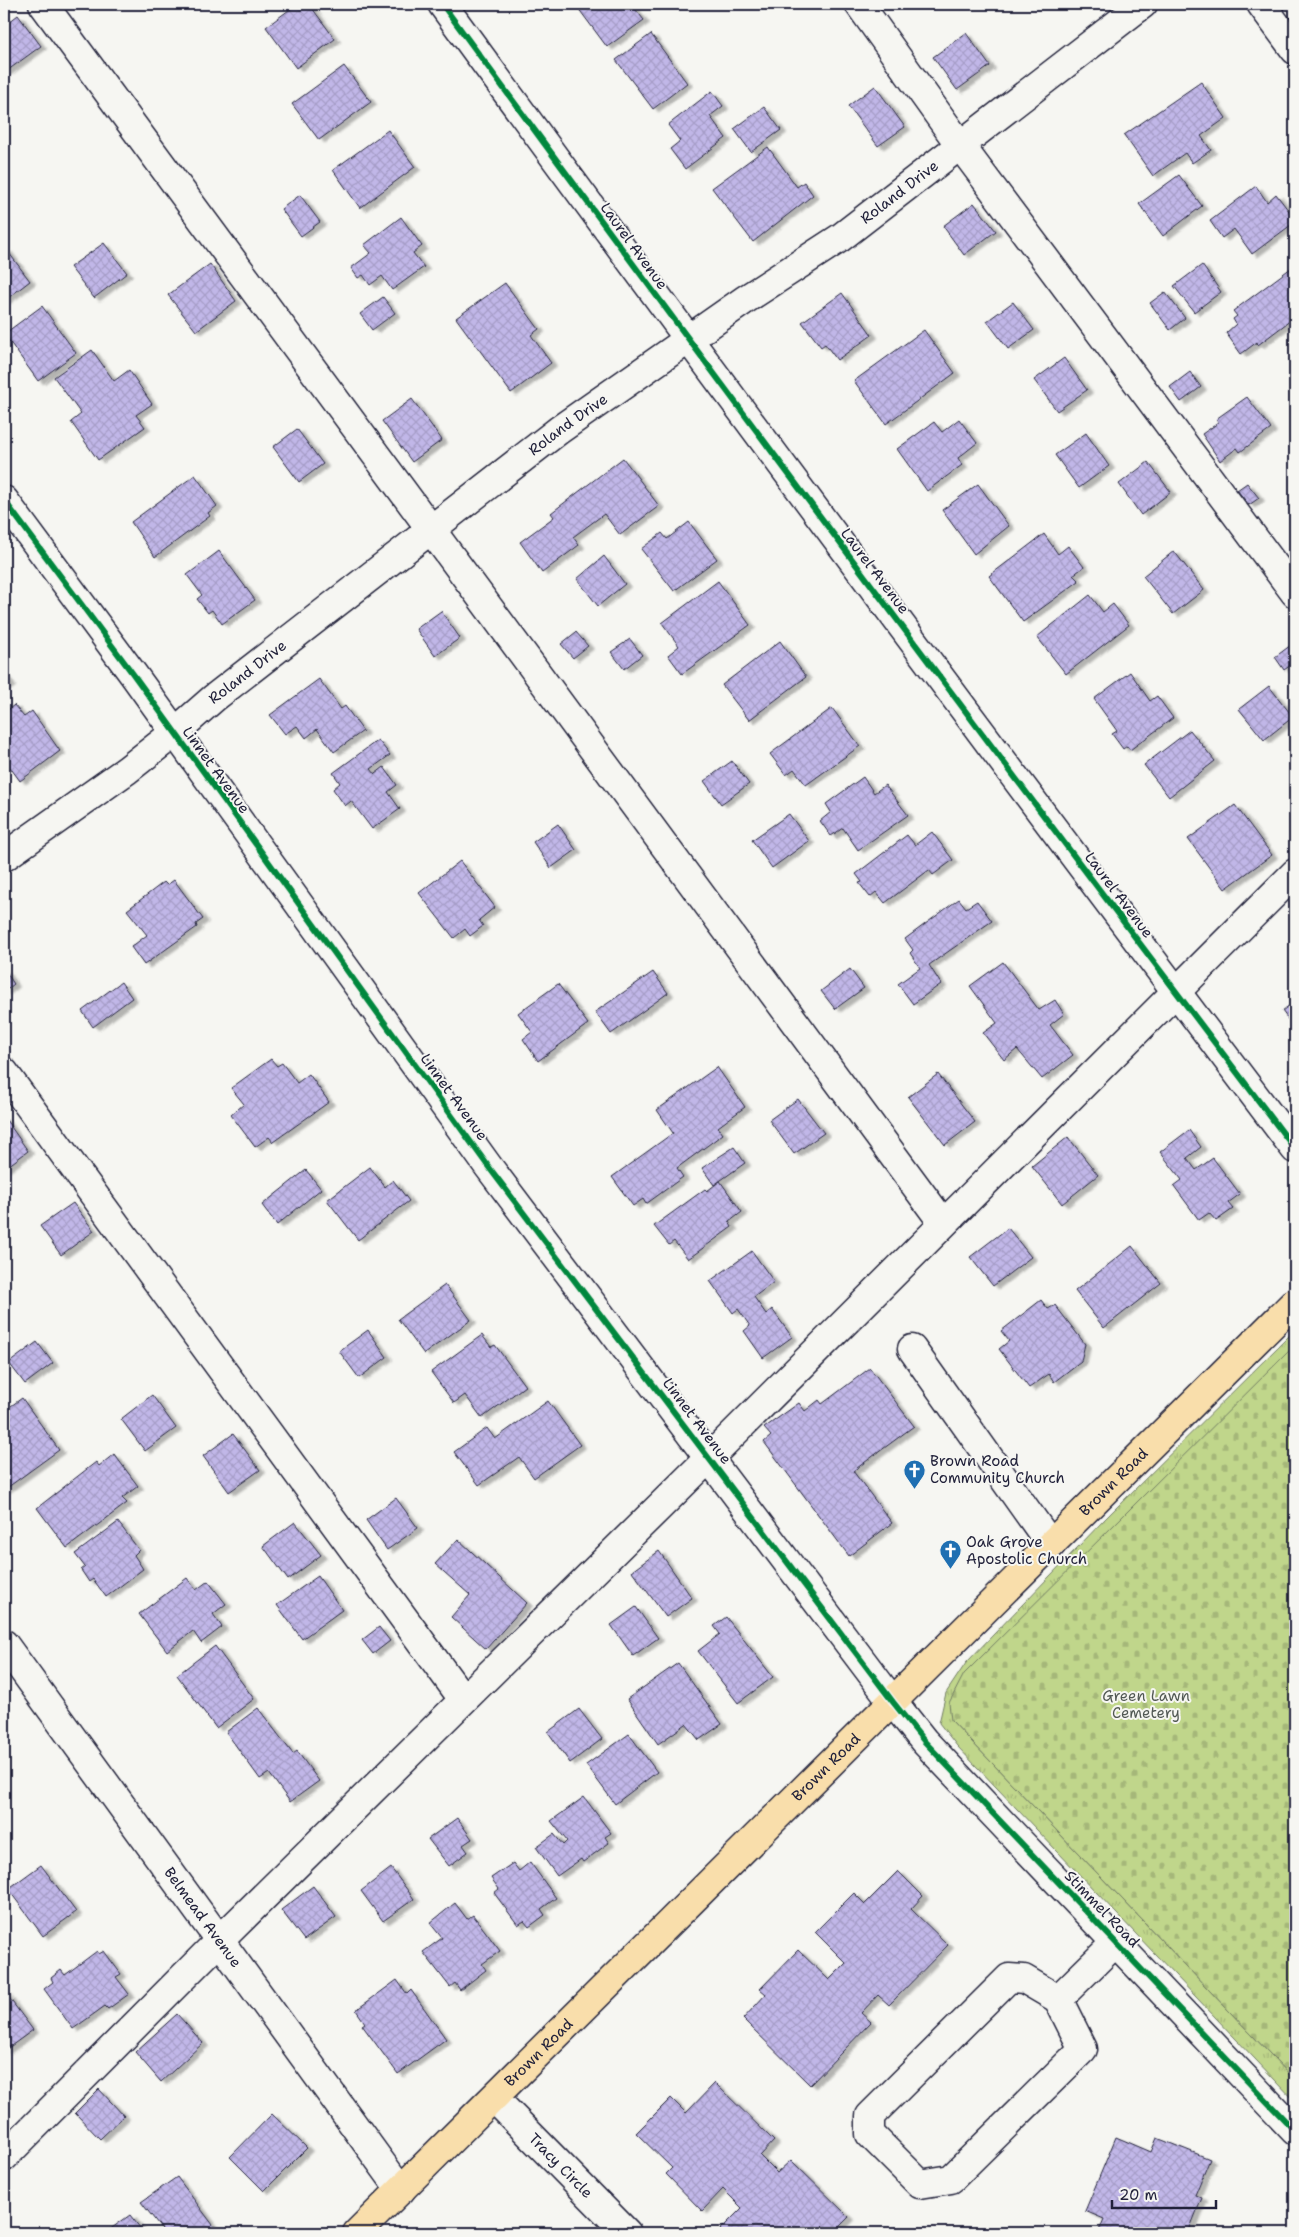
<svg xmlns="http://www.w3.org/2000/svg" width="1299" height="2237" font-family="'Shantell Sans',sans-serif">
	<style>
		.grass { fill: url(#grass-tufts); stroke: #717c63 }
		.cemetery { fill: url(#cemetery-stones); stroke: #717c63 }
		.building { fill: url(#building-cross-hatch); stroke: #22223b; filter: url(#shadow) }
		.lines { fill: none; stroke-linecap: round; stroke-linejoin: round }
		.minor-casing { stroke: #22223b; stroke-width: 31 }
		.major-casing { stroke: #22223b; stroke-width: 31 }
		.minor { stroke: #f6f6f2; stroke-width: 28 }
		.major { stroke: #f9deab; stroke-width: 28 }
		.cycleway-casing { stroke: #f6f6f2; stroke-width: 9 }
		.cycleway { stroke: #00873e; stroke-width: 6 }
		.labels { text-anchor: middle; stroke-width: 4; stroke-linejoin: round; paint-order: stroke }
		.street-label { font-size: 15px; fill: #22223b; stroke: #f6f6f2 }
		.poi-label { font-size: 15px; fill: #22223b; stroke: #f6f6f2; text-anchor: start }
		.park-label { font-size: 15px; fill: #515853; stroke: #f6f6f2 }
	</style>
	<defs>
		<pattern id="grass-tufts" width="24" height="20" patternUnits="userSpaceOnUse" patternTransform="scale(1.25)"><rect width="24" height="20" fill="#c0d68b"/><path d="M3 7l-1-3M5 7V3M7 7l1-3M15 17l-1-3M17 17v-4M19 17l1-3" fill="none" stroke="#a5b779"/></pattern>
		<pattern id="cemetery-stones" width="16" height="16" patternUnits="userSpaceOnUse" patternTransform="scale(1.25)"><rect width="16" height="16" fill="#c0d68b"/><path d="M2 7V4a2 2 0 0 1 4 0v3zM10 15v-3a2 2 0 0 1 4 0v3z" fill="#a5b779"/></pattern>
		<pattern id="building-cross-hatch" width="8" height="8" patternUnits="userSpaceOnUse" patternTransform="scale(1.25)"><rect width="8" height="8" fill="#c1b7e8"/><path d="M0 0l8 8M0 8l8-8" fill="none" stroke="#a69dc8"/></pattern>
		<filter id="shadow"><feDropShadow dx="5.5" dy="3" stdDeviation="1" flood-color="#0004"/></filter>
	</defs>
	<rect width="100%" height="100%" fill="#f6f6f2"/>
	<filter id="ink" filterUnits="userSpaceOnUse"><feTurbulence type="fractalNoise" baseFrequency=".02" numOctaves="2"/><feDisplacementMap in="SourceGraphic" scale="10" xChannelSelector="R" yChannelSelector="G"/><feConvolveMatrix kernelMatrix="1 2 1 2 8 2 1 2 1" color-interpolation-filters="sRGB"/></filter>
	<g filter="url(#ink)">
		<path class="grass" d="M1295,1330V1345L951,1720L1295,2080V2101L957,1746L939,1723L946,1693L966,1663L1105,1519Z"/>
		<path class="cemetery" d="M1295,1345V2080L951,1720L949,1703L964,1674Z"/>
		<g class="building">
			<path d="M297,4H309L335,39L296,68L266,27Z"/>
			<path d="M575,4H631L644,20L607,47Z"/>
			<path d="M18,15L41,46L4,73V26Z"/>
			<path d="M966,33L990,66L957,90L933,57Z"/>
			<path d="M651,34L687,83L653,109L616,60Z"/>
			<path d="M344,66L371,102L319,140L292,104Z"/>
			<path d="M1201,82L1226,118L1201,136L1211,150L1192,163L1185,153L1153,176L1124,135Z"/>
			<path d="M875,86L905,127L878,146L848,106Z"/>
			<path d="M712,91L723,106L710,116L726,138L685,169L670,149L680,141L668,125Z"/>
			<path d="M764,107L781,130L751,152L734,129Z"/>
			<path d="M388,130L415,167L360,208L333,170Z"/>
			<path d="M768,147L797,187L804,182L813,195L753,242L712,188Z"/>
			<path d="M1179,175L1202,206L1163,236L1139,204Z"/>
			<path d="M1256,186L1267,202L1276,194L1295,219V222L1252,254L1234,229L1222,238L1210,221Z"/>
			<path d="M300,195L320,222L301,236L281,209Z"/>
			<path d="M974,203L996,231L964,255L943,226Z"/>
			<path d="M401,217L422,246L413,253L424,267L392,290L382,276L370,285L363,275L358,278L351,268L371,253L364,245Z"/>
			<path d="M104,243L127,273L94,298L70,267Z"/>
			<path d="M6,249L30,281L4,301V251Z"/>
			<path d="M210,264L236,301L196,331L168,295Z"/>
			<path d="M1202,265L1221,292L1194,312L1174,286Z"/>
			<path d="M1295,265V317L1258,345L1257,342L1241,354L1226,333L1236,324L1233,319L1237,316L1233,311Z"/>
			<path d="M505,283L539,329L531,335L551,363L511,393L456,318Z"/>
			<path d="M1165,292L1185,318L1170,330L1150,303Z"/>
			<path d="M842,293L872,335L837,360L825,344L821,347L802,322Z"/>
			<path d="M383,297L395,313L372,330L360,314Z"/>
			<path d="M1013,302L1034,330L1008,349L987,321Z"/>
			<path d="M42,306L76,353L38,381L4,334Z"/>
			<path d="M924,330L955,373L886,424L854,381Z"/>
			<path d="M92,350L114,381L129,370L152,404L136,415L145,427L98,460L71,422L81,414L54,377Z"/>
			<path d="M1064,358L1087,390L1057,411L1034,380Z"/>
			<path d="M1190,372L1201,387L1181,402L1170,387Z"/>
			<path d="M1247,397L1271,429L1240,452L1237,448L1220,461L1202,434L1218,423L1216,419Z"/>
			<path d="M412,399L442,440L412,462L382,421Z"/>
			<path d="M959,419L977,443L958,458L962,465L927,491L897,449L934,422L942,432Z"/>
			<path d="M297,429L323,464L299,482L273,447Z"/>
			<path d="M1086,433L1109,466L1079,488L1055,455Z"/>
			<path d="M623,458L659,506L620,535L604,514L573,537L579,545L542,573L520,542L554,517L551,513Z"/>
			<path d="M1148,462L1171,492L1141,515L1119,484Z"/>
			<path d="M195,475L217,506L208,513L210,516L155,557L131,522Z"/>
			<path d="M1247,483L1259,498L1249,505L1237,490Z"/>
			<path d="M978,484L1009,526L974,554L942,510Z"/>
			<path d="M689,522L717,559L674,591L641,549L662,533L667,539Z"/>
			<path d="M1044,534L1058,554L1068,546L1084,567L1073,575L1079,581L1023,622L989,576Z"/>
			<path d="M219,551L255,600L222,624L212,610L208,613L197,599L202,595L187,575Z"/>
			<path d="M1174,551L1204,590L1173,614L1143,576Z"/>
			<path d="M604,556L625,584L598,606L577,579Z"/>
			<path d="M718,581L750,625L682,674L668,655L679,646L662,623Z"/>
			<path d="M1090,595L1103,612L1113,604L1129,625L1066,674L1037,637Z"/>
			<path d="M441,611L460,638L435,656L416,629Z"/>
			<path d="M576,632L588,646L573,658L561,644Z"/>
			<path d="M630,639L642,655L624,669L611,652Z"/>
			<path d="M780,641L806,677L749,720L722,685Z"/>
			<path d="M1295,642V662L1284,670L1275,657Z"/>
			<path d="M1130,672L1150,701L1157,696L1173,718L1130,750L1127,746L1123,749L1112,734L1117,731L1094,699Z"/>
			<path d="M4,674L10,683L4,688Z"/>
			<path d="M319,679L341,709L345,706L363,731L334,752L317,729L306,738L297,726L285,734L270,715Z"/>
			<path d="M1269,686L1293,717L1264,740L1239,709Z"/>
			<path d="M14,705L24,717L32,711L60,751L20,781L4,759V713Z"/>
			<path d="M832,708L860,746L806,785L794,769L786,775L770,754Z"/>
			<path d="M1190,730L1215,761L1169,797L1144,765Z"/>
			<path d="M378,740L390,755L371,769L375,774L384,767L397,785L388,792L400,809L372,829L351,801L345,806L333,789L340,783L333,773Z"/>
			<path d="M732,761L749,784L721,804L704,781Z"/>
			<path d="M863,777L874,793L885,785L908,815L858,850L843,828L831,836L820,821L831,812L826,804Z"/>
			<path d="M1235,805L1272,855L1225,889L1188,839Z"/>
			<path d="M789,814L809,841L772,868L752,840Z"/>
			<path d="M558,824L576,850L551,868L533,842Z"/>
			<path d="M932,832L953,860L933,875L929,870L885,903L876,892L870,897L859,883L862,882L856,874L907,835L915,845Z"/>
			<path d="M460,861L495,907L479,920L483,926L470,936L465,929L454,938L419,893Z"/>
			<path d="M174,880L203,919L196,924L197,927L144,965L131,947L147,935L127,910L164,882L167,885Z"/>
			<path d="M959,899L966,908L977,901L992,921L929,965L941,984L913,1004L898,984L920,968L910,953L913,950L905,939Z"/>
			<path d="M1003,962L1039,1010L1055,1000L1064,1014L1050,1025L1073,1055L1042,1079L1017,1049L1004,1060L983,1033L997,1023L970,986Z"/>
			<path d="M4,969L14,984L4,992Z"/>
			<path d="M850,969L864,988L835,1009L821,991Z"/>
			<path d="M653,972L668,993L611,1034L595,1012Z"/>
			<path d="M121,982L132,998L93,1027L82,1011Z"/>
			<path d="M558,984L588,1024L538,1061L523,1039L532,1032L518,1013Z"/>
			<path d="M1295,1001V1029L1282,1011Z"/>
			<path d="M271,1059L277,1066L282,1063L297,1083L309,1074L329,1102L273,1142L269,1137L255,1147L231,1115L244,1104L231,1088Z"/>
			<path d="M717,1067L745,1107L718,1127L723,1134L677,1168L683,1177L646,1204L643,1199L633,1206L612,1177L673,1133L657,1110Z"/>
			<path d="M938,1074L975,1122L945,1145L908,1097Z"/>
			<path d="M798,1099L824,1133L794,1154L769,1120Z"/>
			<path d="M4,1117L28,1151L4,1169Z"/>
			<path d="M1189,1130L1201,1147L1187,1158L1196,1170L1213,1158L1240,1194L1228,1203L1233,1209L1216,1221L1209,1213L1199,1220L1174,1186L1182,1180L1160,1152Z"/>
			<path d="M1068,1137L1098,1175L1062,1204L1032,1166Z"/>
			<path d="M734,1147L745,1163L714,1185L702,1168Z"/>
			<path d="M370,1167L385,1187L393,1180L409,1201L358,1240L327,1200Z"/>
			<path d="M306,1170L321,1189L277,1225L262,1205Z"/>
			<path d="M720,1181L742,1212L729,1222L732,1227L688,1259L674,1241L669,1245L654,1226L705,1189L707,1191Z"/>
			<path d="M73,1203L94,1231L61,1255L40,1226Z"/>
			<path d="M1008,1228L1031,1257L993,1286L970,1257Z"/>
			<path d="M1132,1246L1161,1283L1104,1328L1075,1291Z"/>
			<path d="M752,1251L774,1282L754,1297L766,1314L772,1309L792,1337L763,1358L744,1331L750,1326L738,1309L733,1313L710,1281Z"/>
			<path d="M445,1285L471,1320L424,1354L398,1319Z"/>
			<path d="M1041,1300L1048,1309L1055,1305L1085,1344L1081,1361L1054,1382L1049,1374L1029,1388L999,1349L1009,1341L1001,1331Z"/>
			<path d="M368,1330L387,1357L359,1378L339,1351Z"/>
			<path d="M482,1335L491,1347L495,1345L525,1386L482,1418L465,1395L454,1403L431,1372Z"/>
			<path d="M37,1342L53,1363L25,1384L9,1363Z"/>
			<path d="M870,1368L914,1426L853,1471L892,1523L849,1556L764,1442L771,1436L764,1428L799,1403L805,1411L819,1400L822,1404Z"/>
			<path d="M152,1395L176,1428L145,1451L121,1419Z"/>
			<path d="M22,1398L59,1450L4,1490V1411Z"/>
			<path d="M548,1401L580,1445L534,1478L519,1457L479,1485L454,1452L487,1428L495,1439Z"/>
			<path d="M233,1434L260,1470L229,1492L203,1456Z"/>
			<path d="M114,1454L138,1486L122,1498L127,1503L67,1548L37,1508L96,1462L99,1466Z"/>
			<path d="M396,1498L418,1528L387,1550L366,1520Z"/>
			<path d="M118,1522L139,1550L134,1555L143,1569L106,1597L93,1579L89,1582L81,1570L85,1567L75,1554Z"/>
			<path d="M295,1522L321,1555L288,1580L263,1546Z"/>
			<path d="M458,1539L527,1603L486,1649L451,1617L470,1595L435,1564Z"/>
			<path d="M659,1551L692,1598L666,1617L632,1571Z"/>
			<path d="M318,1576L342,1610L302,1639L277,1605Z"/>
			<path d="M187,1578L196,1590L208,1581L226,1604L213,1614L222,1627L201,1643L193,1631L167,1651L139,1614Z"/>
			<path d="M636,1607L658,1638L633,1656L611,1625Z"/>
			<path d="M726,1617L773,1677L738,1703L698,1651L720,1634L714,1626Z"/>
			<path d="M379,1627L390,1641L373,1654L362,1640Z"/>
			<path d="M215,1646L254,1699L216,1728L177,1675Z"/>
			<path d="M678,1663L722,1724L699,1740L686,1724L658,1744L627,1699Z"/>
			<path d="M258,1708L293,1754L297,1751L319,1781L290,1802L269,1773L260,1779L226,1732Z"/>
			<path d="M579,1709L602,1739L570,1763L548,1732Z"/>
			<path d="M629,1734L657,1772L615,1804L586,1765Z"/>
			<path d="M584,1797L611,1833L605,1837L609,1843L583,1862L581,1859L557,1876L536,1847L554,1834L563,1845L567,1841L551,1821Z"/>
			<path d="M457,1818L472,1839L463,1845L468,1852L449,1866L428,1839Z"/>
			<path d="M530,1862L556,1898L541,1909L545,1915L529,1927L524,1921L518,1925L494,1893L499,1889L491,1878L513,1863L519,1871Z"/>
			<path d="M41,1865L76,1912L43,1936L8,1889Z"/>
			<path d="M391,1868L414,1899L383,1921L361,1891Z"/>
			<path d="M898,1871L923,1896L911,1909L948,1945L889,2005L878,1995L861,2013L871,2022L810,2085L743,2019L766,1994L760,1989L798,1950L829,1980L846,1963L815,1932L854,1893L865,1904Z"/>
			<path d="M313,1886L336,1917L304,1940L281,1910Z"/>
			<path d="M455,1903L467,1919L473,1915L500,1951L482,1964L486,1970L460,1990L455,1983L450,1987L423,1952L442,1938L430,1923Z"/>
			<path d="M97,1951L99,1954L104,1951L121,1974L116,1977L129,1994L108,2009L105,2006L73,2029L44,1989L53,1982L51,1978L61,1970L65,1975Z"/>
			<path d="M397,1980L407,1994L411,1990L446,2039L398,2074L362,2025L365,2023L356,2010Z"/>
			<path d="M4,1991L33,2030L4,2051Z"/>
			<path d="M177,2014L203,2043L161,2082L135,2052Z"/>
			<path d="M715,2083L774,2141L760,2156L777,2173L791,2160L849,2217L833,2233H720L718,2232L742,2208L723,2189L702,2211L666,2174L672,2168L636,2133L671,2098L686,2113Z"/>
			<path d="M99,2089L124,2116L100,2139L75,2113Z"/>
			<path d="M272,2114L307,2148L264,2191L230,2157Z"/>
			<path d="M1116,2137L1151,2152L1157,2138L1210,2159L1195,2195L1202,2198L1188,2233H1098L1104,2219L1085,2211Z"/>
			<path d="M177,2177L219,2233H165L141,2202Z"/>
			<path d="M130,2215L144,2233H105Z"/>
		</g>
		<g class="lines">
			<defs>
				<g id="minor">
					<path d="M43,4L943,1223"/>
					<path d="M442,4C723,388 1008,770 1295,1149"/>
					<path d="M859,4L960,145L1295,593"/>
					<path d="M1261,4L1295,50"/>
					<path d="M4,500L133,674L488,1166L893,1702L924,1741L1295,2131"/>
					<path id="s1" d="M4,857L127,770L174,733L214,698L559,430L746,299L840,238L1143,4"/>
					<path d="M4,1072L463,1699"/>
					<path d="M912,1349L1051,1545"/>
					<path id="s2" d="M4,1644L401,2190"/>
					<path d="M1058,1999L1083,2049L951,2179L920,2184L870,2134V2116L1009,1978L1024,1979L1058,1999L1116,1942"/>
					<path id="s3" d="M494,2098L627,2233"/>
					<path d="M4,2157L219,1941L709,1458L1295,873"/>
				</g>
				<g id="major">
					<path id="s4" d="M357,2233L1295,1302"/>
				</g>
			</defs>
			<use href="#minor" class="minor-casing"/>
			<use href="#major" class="major-casing"/>
			<use href="#minor" class="minor"/>
			<use href="#major" class="major"/>
			<defs>
				<g id="cycleway">
					<path d="M442,4C723,388 1008,770 1295,1149"/>
					<path d="M4,500L133,674L488,1166L893,1702L924,1741L1295,2131"/>
				</g>
			</defs>
			<use href="#cycleway" class="cycleway-casing"/>
			<use href="#cycleway" class="cycleway"/>
		</g>
	</g>
	<defs>
		<symbol id="church-pin" viewBox="-11 -11 22 30"><path d="M0 17L-7.5 6A9.5 9.5 0 1 1 7.5 6Z" fill="#1f6fb2" stroke="#f6f6f2"/><path d="M-1.2-6h2.4v3.5h3.3v2.4h-3.3V6h-2.4V-.1h-3.3v-2.4h3.3Z" fill="#fff"/></symbol>
	</defs>
	<g fill-rule="evenodd">
		<use href="#church-pin" x="902" y="1458" width="25" height="34"/>
		<use href="#church-pin" x="938" y="1538" width="25" height="34"/>
	</g>
	<g class="labels">
		<g class="street-label">
			<text dy="5" stroke="none"><textPath href="#s1" startOffset="1116">Roland Drive</textPath></text>
			<text transform="translate(634 246) rotate(54)" y="5">Laurel Avenue</text>
			<text dy="5" stroke="none"><textPath href="#s1" startOffset="711">Roland Drive</textPath></text>
			<text transform="translate(875 571) rotate(53)" y="5">Laurel Avenue</text>
			<text dy="5" stroke="none"><textPath href="#s1" startOffset="306">Roland Drive</textPath></text>
			<text transform="translate(216 770) rotate(54)" y="5">Linnet Avenue</text>
			<text transform="translate(1119 895) rotate(53)" y="5">Laurel Avenue</text>
			<text transform="translate(454 1097) rotate(54)" y="5">Linnet Avenue</text>
			<text transform="translate(697 1421) rotate(53)" y="5">Linnet Avenue</text>
			<text dy="5" stroke="none"><textPath href="#s4" startOffset="1066">Brown Road</textPath></text>
			<text dy="5" stroke="none"><textPath href="#s4" startOffset="661">Brown Road</textPath></text>
			<text transform="translate(1102 1909) rotate(46)" y="5">Stimmel Road</text>
			<text dy="5" stroke="none"><textPath href="#s2" startOffset="338">Belmead Avenue</textPath></text>
			<text dy="5" stroke="none"><textPath href="#s4" startOffset="256">Brown Road</textPath></text>
			<text dy="5" stroke="none"><textPath href="#s3" startOffset="95">Tracy Circle</textPath></text>
		</g>
		<g class="poi-label">
			<text x="930" y="1466">Brown Road<tspan x="930" dy="17">Community Church</tspan></text>
			<text x="966" y="1547">Oak Grove<tspan x="966" dy="17">Apostolic Church</tspan></text>
		</g>
		<g class="park-label">
			<text x="1146" y="1701">Green Lawn<tspan x="1146" dy="17">Cemetery</tspan></text>
		</g>
	</g>
	<rect width="1299" height="2237" fill="none" stroke="#f6f6f2" stroke-width="20"/>
	<rect x="10" y="10" width="1279" height="2217" fill="none" stroke="#22223b" stroke-width="2" filter="url(#ink)"/>
	<path d="M1112 2200v8h104v-8" fill="none" stroke="#22223b" stroke-width="2.5"/>
	<text x="1119" y="2200" font-size="15" fill="#22223b" stroke="#f6f6f2" stroke-width="4" paint-order="stroke">20 m</text>
</svg>
